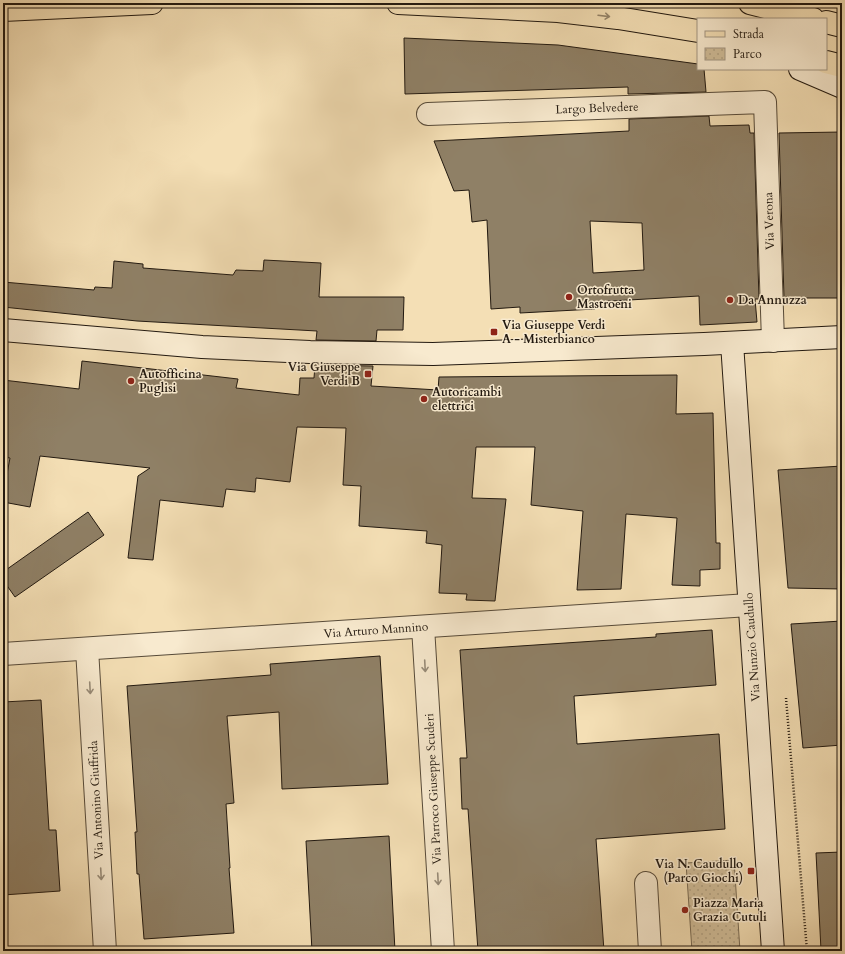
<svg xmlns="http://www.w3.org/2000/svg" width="845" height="954" font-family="Cardo,serif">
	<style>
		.park { fill: url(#park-dots); stroke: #796b54 }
		.building { fill: #8f8066; stroke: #221910; fill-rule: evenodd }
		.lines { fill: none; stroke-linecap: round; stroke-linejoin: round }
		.street-casing { stroke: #564a39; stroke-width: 24 }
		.secondary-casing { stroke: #221910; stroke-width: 24 }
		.primary-casing { stroke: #221910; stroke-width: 24 }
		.path { stroke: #221910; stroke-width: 2.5; stroke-dasharray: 1 2; stroke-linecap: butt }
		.street { stroke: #f8eacf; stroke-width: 22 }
		.secondary { stroke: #f8eacf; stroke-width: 22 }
		.primary { stroke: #f4dfb5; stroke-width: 22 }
		.oneway { stroke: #96866b }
		.oneway2 { stroke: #988c79 }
		.poi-dot { fill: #8f2418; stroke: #f8eacf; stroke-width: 1.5 }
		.labels { text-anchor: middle; stroke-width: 3; stroke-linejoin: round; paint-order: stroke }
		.street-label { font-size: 12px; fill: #221910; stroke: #f8eacf }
		.poi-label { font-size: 12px; font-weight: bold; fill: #221910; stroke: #f8eacf; text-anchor: start }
	</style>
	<defs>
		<pattern id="park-dots" width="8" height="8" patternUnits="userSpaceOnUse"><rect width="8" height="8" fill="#d0bd99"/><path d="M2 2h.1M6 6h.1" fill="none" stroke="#b2a283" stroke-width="1.8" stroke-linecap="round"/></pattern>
	</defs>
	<rect width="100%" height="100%" fill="#f4dfb5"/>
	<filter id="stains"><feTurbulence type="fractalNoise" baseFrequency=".005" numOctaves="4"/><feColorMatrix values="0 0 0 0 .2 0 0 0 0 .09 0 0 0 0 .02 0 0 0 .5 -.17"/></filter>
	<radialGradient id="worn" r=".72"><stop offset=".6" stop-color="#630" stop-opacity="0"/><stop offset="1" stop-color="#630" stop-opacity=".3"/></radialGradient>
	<path class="park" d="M734,860L740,951H692L686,863Z"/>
	<g class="building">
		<path d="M404,38L558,45L698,64V69H704L706,92L628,94V87L405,94Z"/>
		<path d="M709,116L710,126L749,125L750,133H754L759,299H755L757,322L700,325L699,296L594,302L595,309L520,313V307L491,309L487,220L472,222L469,190L454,191L434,141L629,131V119ZM590,221L642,223L644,270L593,273Z"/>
		<path d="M842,132V298H784L779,133Z"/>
		<path d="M264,260L321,263L319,297H404L403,330H377L376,341L316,340L317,331L137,321L3,307V282L94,290L95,287L112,288L114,261L143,264V268L233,275L236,270L263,271Z"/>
		<path d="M82,361L238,379L236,388L299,395L300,378H314L315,365L373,366L371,386L438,390L439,377L677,375L676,414L713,413L716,543H720V569L700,570V586L672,585L677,518L626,514L621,589L577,590L583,511L531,505L535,447H476L472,498L506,499L495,601L466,600L467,594L439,593L442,545L426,543L427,531L359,526L361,486L343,485L346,428L297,427L290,482L256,478L255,492L226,489L223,507L160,500L153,560L128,558L138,476L150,468L40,456L30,507L3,502V495L10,458L3,457V380L79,389Z"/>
		<path d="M842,466V589L788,588L778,470Z"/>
		<path d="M88,512L104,535L15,597L3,580V572Z"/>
		<path d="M842,621V745L803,748L791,624Z"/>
		<path d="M712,630L716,685L574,696L577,744L719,734L725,829L596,839L604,951H478L468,809H462L460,758H467L460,650L656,637V634Z"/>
		<path d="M380,656L388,784L282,789L279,712L227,716L234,803L226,804L230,868H229L234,933L144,939L139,874H137L135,832H137L127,686L271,675L270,664Z"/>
		<path d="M41,700L49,830H56L60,891L3,895V702Z"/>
		<path d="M389,836L395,951H312L306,841Z"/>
		<path d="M842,852V950H821L816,853Z"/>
	</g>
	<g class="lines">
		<defs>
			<g id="street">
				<path d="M428,114L765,102L773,341"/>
				<path d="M423,627L443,951"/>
				<path d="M87,649L105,951"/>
				<path d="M3,654L749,605"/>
				<path d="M646,883L650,951"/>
			</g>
			<g id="secondary">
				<path d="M800,69L842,87"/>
				<path d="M3,330L202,347L310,352L433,354L704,344L842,337"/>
				<path d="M732,343L773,951"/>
			</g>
			<g id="primary">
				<path d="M398,3L558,11L618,18L698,31"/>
				<path d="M750,3L813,19"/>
				<path d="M3,10L152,3"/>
				<path d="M826,22L842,26"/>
				<path d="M826,62L842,66"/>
			</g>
		</defs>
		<use href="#street" class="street-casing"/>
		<use href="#secondary" class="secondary-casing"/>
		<use href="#primary" class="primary-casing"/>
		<path class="path" d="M786,698L807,951"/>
		<use href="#street" class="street"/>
		<use href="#secondary" class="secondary"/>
		<use href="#primary" class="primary"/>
	</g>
	<defs><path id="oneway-shaft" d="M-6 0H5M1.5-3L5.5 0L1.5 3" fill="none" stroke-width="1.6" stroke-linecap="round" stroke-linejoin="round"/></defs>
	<use class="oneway" href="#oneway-shaft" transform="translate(604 16) rotate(7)"/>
	<g class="oneway2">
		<use href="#oneway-shaft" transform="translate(425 666) rotate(87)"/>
		<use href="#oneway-shaft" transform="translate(90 688) rotate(87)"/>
		<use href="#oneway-shaft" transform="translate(101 874) rotate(87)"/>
		<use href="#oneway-shaft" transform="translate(438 879) rotate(87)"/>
	</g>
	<g class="poi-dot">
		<circle cx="569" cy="297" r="4"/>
		<circle cx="730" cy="300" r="4"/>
		<rect x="490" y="328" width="8" height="8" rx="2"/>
		<rect x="364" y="370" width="8" height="8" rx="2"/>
		<circle cx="131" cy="381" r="4"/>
		<circle cx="424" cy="399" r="4"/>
		<rect x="747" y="867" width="8" height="8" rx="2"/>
		<circle cx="685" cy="910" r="4"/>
	</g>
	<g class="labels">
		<g class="street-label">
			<text transform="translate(597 108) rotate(-2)" y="4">Largo Belvedere</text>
			<text transform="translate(769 221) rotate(-92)" y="4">Via Verona</text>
			<text transform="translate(376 630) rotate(-4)" y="4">Via Arturo Mannino</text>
			<text transform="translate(752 647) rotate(-94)" y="4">Via Nunzio Caudullo</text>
			<text transform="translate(433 789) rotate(-93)" y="4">Via Parroco Giuseppe Scuderi</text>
			<text transform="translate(96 800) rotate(-93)" y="4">Via Antonino Giuffrida</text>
		</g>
		<g class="poi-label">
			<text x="577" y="294">Ortofrutta<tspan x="577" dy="14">Mastroeni</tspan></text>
			<text x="738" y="304">Da Annuzza</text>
			<text x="502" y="329">Via Giuseppe Verdi<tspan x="502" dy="14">A - Misterbianco</tspan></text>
			<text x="360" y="371" text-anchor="end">Via Giuseppe<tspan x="360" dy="14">Verdi B</tspan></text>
			<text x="139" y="378">Autofficina<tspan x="139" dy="14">Puglisi</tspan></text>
			<text x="432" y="396">Autoricambi<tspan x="432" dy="14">elettrici</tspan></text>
			<text x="743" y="868" text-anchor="end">Via N. Caudullo<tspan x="743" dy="14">(Parco Giochi)</tspan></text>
			<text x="693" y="907">Piazza Maria<tspan x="693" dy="14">Grazia Cutuli</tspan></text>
		</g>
	</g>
	<rect width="845" height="954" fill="none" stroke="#f4dfb5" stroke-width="16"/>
	<rect x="4" y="4" width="837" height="946" fill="none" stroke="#221910" stroke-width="2"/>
	<rect x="8" y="8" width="829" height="938" fill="none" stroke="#221910"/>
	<rect x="697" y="18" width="130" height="52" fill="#f8eacf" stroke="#a29683"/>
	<rect x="705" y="31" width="20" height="6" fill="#f4dfb5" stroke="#a29683"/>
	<text x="733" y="38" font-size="12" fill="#221910">Strada</text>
	<rect x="705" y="48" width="20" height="12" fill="url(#park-dots)" stroke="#a29683"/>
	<text x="733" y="58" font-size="12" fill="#221910">Parco</text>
	<rect width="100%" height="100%" filter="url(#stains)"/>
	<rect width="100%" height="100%" fill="url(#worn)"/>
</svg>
